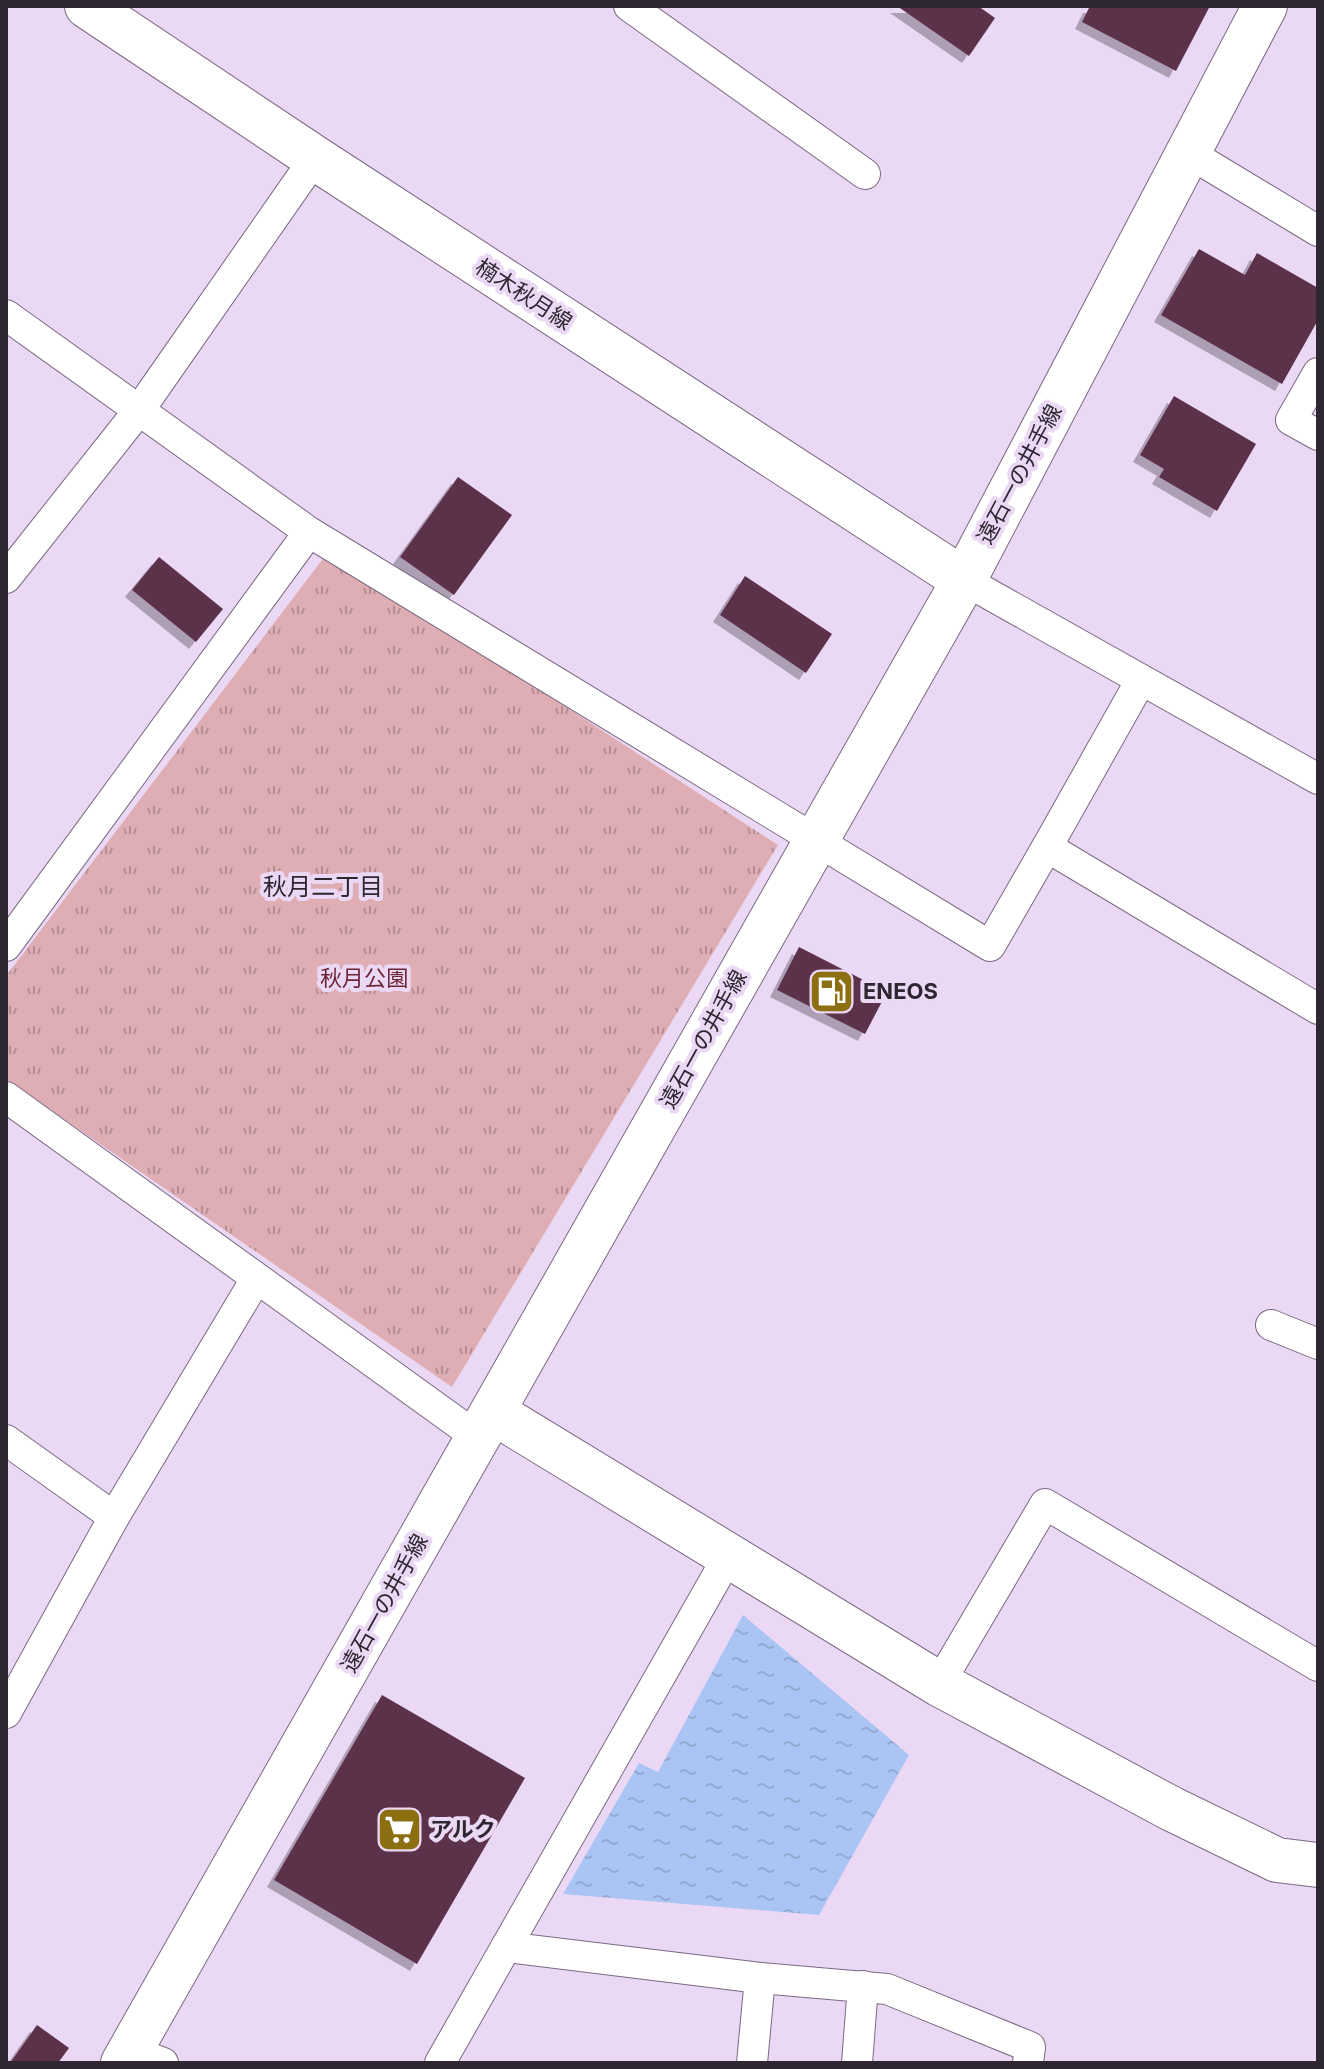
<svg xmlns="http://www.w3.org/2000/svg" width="1324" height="2069" font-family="Inter,'Noto Sans JP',sans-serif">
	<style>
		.grass { fill: url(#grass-tufts) }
		.water { fill: url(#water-ripples) }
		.building { fill: #5b314c; filter: url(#shadow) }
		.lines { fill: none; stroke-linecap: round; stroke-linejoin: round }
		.street-casing { stroke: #7a6982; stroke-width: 32 }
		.secondary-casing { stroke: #7a6982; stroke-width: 46 }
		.street { stroke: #fff; stroke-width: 30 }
		.secondary { stroke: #fff; stroke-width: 44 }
		.labels { text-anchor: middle; stroke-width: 8; stroke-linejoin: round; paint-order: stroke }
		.street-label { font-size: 22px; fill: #2e2731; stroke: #ebd8f4 }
		.park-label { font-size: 22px; fill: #6e2637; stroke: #ebd8f4 }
		.poi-label { font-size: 22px; font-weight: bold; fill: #2e2731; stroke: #ebd8f4; text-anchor: start }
		.neighbourhood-label { font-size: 24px; fill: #2e2731; stroke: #ebd8f4 }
	</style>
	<defs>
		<pattern id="grass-tufts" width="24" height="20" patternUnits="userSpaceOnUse" patternTransform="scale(2)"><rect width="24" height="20" fill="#dfaeb5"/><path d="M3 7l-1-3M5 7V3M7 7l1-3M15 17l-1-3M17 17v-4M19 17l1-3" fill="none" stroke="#b58e94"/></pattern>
		<pattern id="water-ripples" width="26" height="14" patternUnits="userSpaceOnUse" patternTransform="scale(2)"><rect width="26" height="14" fill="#aac5f4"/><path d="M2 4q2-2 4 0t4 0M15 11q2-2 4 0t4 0" fill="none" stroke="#93a9d2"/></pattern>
		<filter id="shadow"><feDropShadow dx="-7" dy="7" stdDeviation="0" flood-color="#0004"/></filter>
	</defs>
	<rect width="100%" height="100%" fill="#ebd8f4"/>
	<path class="grass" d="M328,552L778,845L452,1387L6,1079V976Z"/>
	<path class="water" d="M743,1615L909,1755L819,1915L563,1894L639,1763L658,1772Z"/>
	<g class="building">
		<path d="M897,6H978L995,18L969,56Z"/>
		<path d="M1090,6H1210L1176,71L1082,22Z"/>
		<path d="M1199,249L1245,275L1257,253L1318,288V320L1282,384L1161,315Z"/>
		<path d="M1174,396L1256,444L1217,511L1159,477L1164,469L1140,455Z"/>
		<path d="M458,477L512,515L454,595L400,557Z"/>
		<path d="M159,557L223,609L196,642L132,590Z"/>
		<path d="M745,576L832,634L806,673L720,615Z"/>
		<path d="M799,947L887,992L865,1034L777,990Z"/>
		<path d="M382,1695L525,1778L417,1964L274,1880Z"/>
		<path d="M37,2025L69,2048L58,2063H10Z"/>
	</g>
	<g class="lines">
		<defs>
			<g id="street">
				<path d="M629,6L865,174"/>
				<path d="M1187,152L1318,231"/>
				<path d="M6,315L309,532L990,946L1047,847L1318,1009"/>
				<path d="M1318,373L1291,420L1318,435"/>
				<path d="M6,578L140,409L315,158"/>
				<path d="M964,580L1318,779"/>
				<path d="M1047,847L1141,680"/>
				<path d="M6,946L309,532"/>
				<path d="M6,1097L477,1437"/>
				<path d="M1271,1325L1318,1344"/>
				<path d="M6,1440L114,1517"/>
				<path d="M939,1684L1045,1504L1318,1666"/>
				<path d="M6,1713L114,1517L256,1279"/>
				<path d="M506,1947L760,1978L887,1989L1030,2047L1028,2063"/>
				<path d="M132,2051L163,2063"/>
				<path d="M440,2063L728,1557"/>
				<path d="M752,2063L760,1978"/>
				<path d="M857,2063L863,1986"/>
			</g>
			<g id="secondary">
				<path d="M87,6L315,158L964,580"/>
				<path d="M493,1412L939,1684L1172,1809L1277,1860L1318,1865"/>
				<path d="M123,2063L964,580L1265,6"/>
			</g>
		</defs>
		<use href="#street" class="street-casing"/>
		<use href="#secondary" class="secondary-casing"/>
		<use href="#street" class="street"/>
		<use href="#secondary" class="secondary"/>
	</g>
	<defs>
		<symbol id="fuel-square" viewBox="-11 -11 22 22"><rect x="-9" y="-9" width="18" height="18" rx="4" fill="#8b6f11" stroke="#ebd8f4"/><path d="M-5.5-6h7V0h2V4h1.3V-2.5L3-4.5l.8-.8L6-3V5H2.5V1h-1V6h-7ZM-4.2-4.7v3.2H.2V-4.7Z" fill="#fff"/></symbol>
		<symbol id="supermarket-square" viewBox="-11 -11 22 22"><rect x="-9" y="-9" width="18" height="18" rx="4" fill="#8b6f11" stroke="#ebd8f4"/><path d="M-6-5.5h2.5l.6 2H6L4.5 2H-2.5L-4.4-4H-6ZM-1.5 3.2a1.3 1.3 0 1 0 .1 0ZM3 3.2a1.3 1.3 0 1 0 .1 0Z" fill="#fff"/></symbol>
	</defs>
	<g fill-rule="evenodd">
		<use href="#fuel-square" x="806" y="966" width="51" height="51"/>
		<use href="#supermarket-square" x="374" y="1804" width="51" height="51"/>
	</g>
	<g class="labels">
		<g class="street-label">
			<text transform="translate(524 294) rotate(33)" y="8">楠木秋月線</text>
			<text transform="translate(1019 474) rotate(-62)" y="8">遠石一の井手線</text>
			<text transform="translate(703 1039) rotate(-61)" y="8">遠石一の井手線</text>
			<text transform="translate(384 1603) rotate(-61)" y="8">遠石一の井手線</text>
		</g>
		<g class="park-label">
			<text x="364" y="986">秋月公園</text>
		</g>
		<g class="poi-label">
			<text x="863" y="999">ENEOS</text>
			<text x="430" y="1837">アルク</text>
		</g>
		<g class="neighbourhood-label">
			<text x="323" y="895">秋月二丁目</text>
		</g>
	</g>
	<rect width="1324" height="2069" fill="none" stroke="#2e2731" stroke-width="16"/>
</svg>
